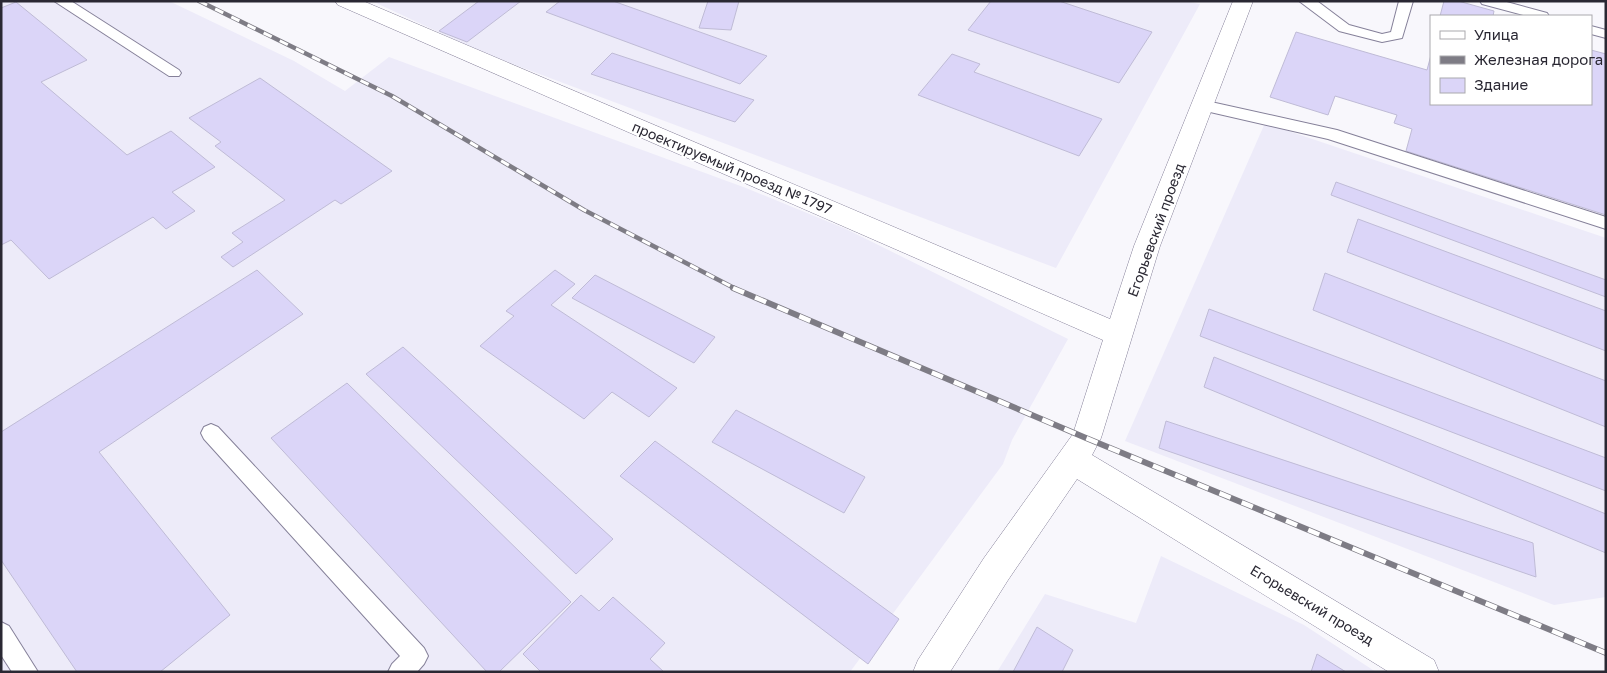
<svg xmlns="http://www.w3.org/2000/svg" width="1607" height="673" font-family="'Golos Text',sans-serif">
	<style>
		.built { fill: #edebf9 }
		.building { fill: #dbd5f8; stroke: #bfbbd6 }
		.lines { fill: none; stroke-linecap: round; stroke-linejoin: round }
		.lane-casing { stroke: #858099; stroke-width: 2 }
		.street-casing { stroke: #858099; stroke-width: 1 }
		.lane { fill: #fff; fill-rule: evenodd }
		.street { fill: #fff; fill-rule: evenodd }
		.rail-far1-casing { stroke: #7e7c85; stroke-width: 4.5 }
		.rail-casing { stroke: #7e7c85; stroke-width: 6 }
		.rail-far1 { stroke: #fff; stroke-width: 3; stroke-dasharray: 9; stroke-linecap: butt }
		.rail { stroke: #fff; stroke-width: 4.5; stroke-dasharray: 12; stroke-linecap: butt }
		.labels { text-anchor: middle; stroke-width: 4; stroke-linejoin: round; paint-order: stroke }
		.street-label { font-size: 14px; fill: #2a2833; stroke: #fff }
	</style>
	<rect width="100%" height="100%" fill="#f8f7fc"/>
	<g class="built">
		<path d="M1,1H169L294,61L345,91L389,57L746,188L846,229L1068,339L1012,440L1003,464L850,672H1Z"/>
		<path d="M372,1H1184L1200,4L1056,268L481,52Z"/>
		<path d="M1265,123L1606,238V597L1554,605L1125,441Z"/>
		<path d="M1161,556L1304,625L1376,672H997L1045,594L1136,623Z"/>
	</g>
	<g class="building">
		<path d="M479,1H521L467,42L439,31Z"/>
		<path d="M560,1H613L767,56L740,84L546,12Z"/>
		<path d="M708,1H739L731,30L699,28Z"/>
		<path d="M991,1H1059L1152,32L1119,83L968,30Z"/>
		<path d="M1444,1H1458L1494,11L1493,16H1440Z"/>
		<path d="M16,2L87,60L41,82L127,155L171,131L215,167L172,192L195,211L166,229L153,217L49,279L11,240L1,245V8Z"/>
		<path d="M1296,32L1427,70L1431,55V104H1591V50L1606,54V215L1406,151L1412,129L1394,123L1397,115L1335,96L1328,115L1270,97Z"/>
		<path d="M612,53L754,100L735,122L591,74Z"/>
		<path d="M952,54L980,64L974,72L1102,119L1079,156L918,95Z"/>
		<path d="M260,78L392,171L341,204L335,200L233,267L221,257L243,242L232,233L285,200L215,146L221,142L189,118Z"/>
		<path d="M1336,182L1606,280V297L1331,195Z"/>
		<path d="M1358,219L1606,311V351L1347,252Z"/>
		<path d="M257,270L303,314L99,452L230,615L160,672H77L1,560V432Z"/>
		<path d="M555,270L575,284L551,305L677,388L649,417L612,392L584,419L480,346L514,316L506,311Z"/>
		<path d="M1325,273L1606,381V427L1313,310Z"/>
		<path d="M595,275L715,337L694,363L572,298Z"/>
		<path d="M1209,309L1606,458V491L1200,336Z"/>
		<path d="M403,347L613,539L576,574L366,374Z"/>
		<path d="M1214,357L1606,514V553L1204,387Z"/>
		<path d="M347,383L571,602L499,672H487L271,438Z"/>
		<path d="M736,410L865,477L844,513L712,442Z"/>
		<path d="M1166,421L1533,543L1536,577L1159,448Z"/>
		<path d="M655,441L899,619L868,664L620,476Z"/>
		<path d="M581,595L599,611L613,597L665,643L650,659L664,672H541L523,654Z"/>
		<path d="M1037,627L1073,650L1062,672H1013Z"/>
		<path d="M1317,654L1346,672H1311Z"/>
	</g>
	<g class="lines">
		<defs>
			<g id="lane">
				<path d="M54,1H71L179,70L181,73L179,76H169Z"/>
				<path d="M1299,1H1317L1349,25L1382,34L1391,32L1399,1H1413L1402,38L1382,42L1339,31Z"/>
				<path d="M1480,1H1503L1547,13L1549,16H1527L1482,4Z"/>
				<path d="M1591,26L1606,30V38L1591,34Z"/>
				<path d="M1202,100L1337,130L1606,217V229L1328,139L1197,109L1194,105L1197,101Z"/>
				<path d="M211,424L218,427L424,648L428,656L424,664L417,672H388L392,664L400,656L204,439L201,433L204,427Z"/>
				<path d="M1,622L9,626L38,672H12L1,655Z"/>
			</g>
			<path id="street" d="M335,1H363L1110,319L1134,246L1233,1H1253L1160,246L1101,438L1092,455L1434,660L1439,672H1389L1077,479L1008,580L950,672H913L918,660L984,558L1073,434L1103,340L338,5Z"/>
		</defs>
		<use href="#lane" class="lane-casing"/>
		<use href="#street" class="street-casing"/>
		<use href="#lane" class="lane"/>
		<use href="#street" class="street"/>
		<defs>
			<path id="rail-far1" d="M199,1L392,96L584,210L736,289"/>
			<path id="rail" d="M733,288L1086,438L1606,653"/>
		</defs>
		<use href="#rail-far1" class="rail-far1-casing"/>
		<use href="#rail" class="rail-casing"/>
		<use href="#rail-far1" class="rail-far1"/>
		<use href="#rail" class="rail"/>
	</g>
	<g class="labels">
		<g class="street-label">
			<text transform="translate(732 168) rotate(23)" y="5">проектируемый проезд № 1797</text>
			<text transform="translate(1156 230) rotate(-70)" y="5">Егорьевский проезд</text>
			<text transform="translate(1312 605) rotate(31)" y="5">Егорьевский проезд</text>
		</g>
	</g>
	<rect width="1607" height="673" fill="none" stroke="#2a2833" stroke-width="5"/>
	<rect x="1430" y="15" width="162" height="90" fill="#ffffff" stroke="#aaa9ad"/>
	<rect x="1440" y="31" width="25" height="8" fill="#ffffff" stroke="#aaa9ad"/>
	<text x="1474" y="40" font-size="15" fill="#2a2833">Улица</text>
	<rect x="1440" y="56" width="25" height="8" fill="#7e7c85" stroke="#aaa9ad"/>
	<text x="1474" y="65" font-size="15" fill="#2a2833">Железная дорога</text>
	<rect x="1440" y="78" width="25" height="15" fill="#dbd5f8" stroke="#aaa9ad"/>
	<text x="1474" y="90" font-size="15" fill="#2a2833">Здание</text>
</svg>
